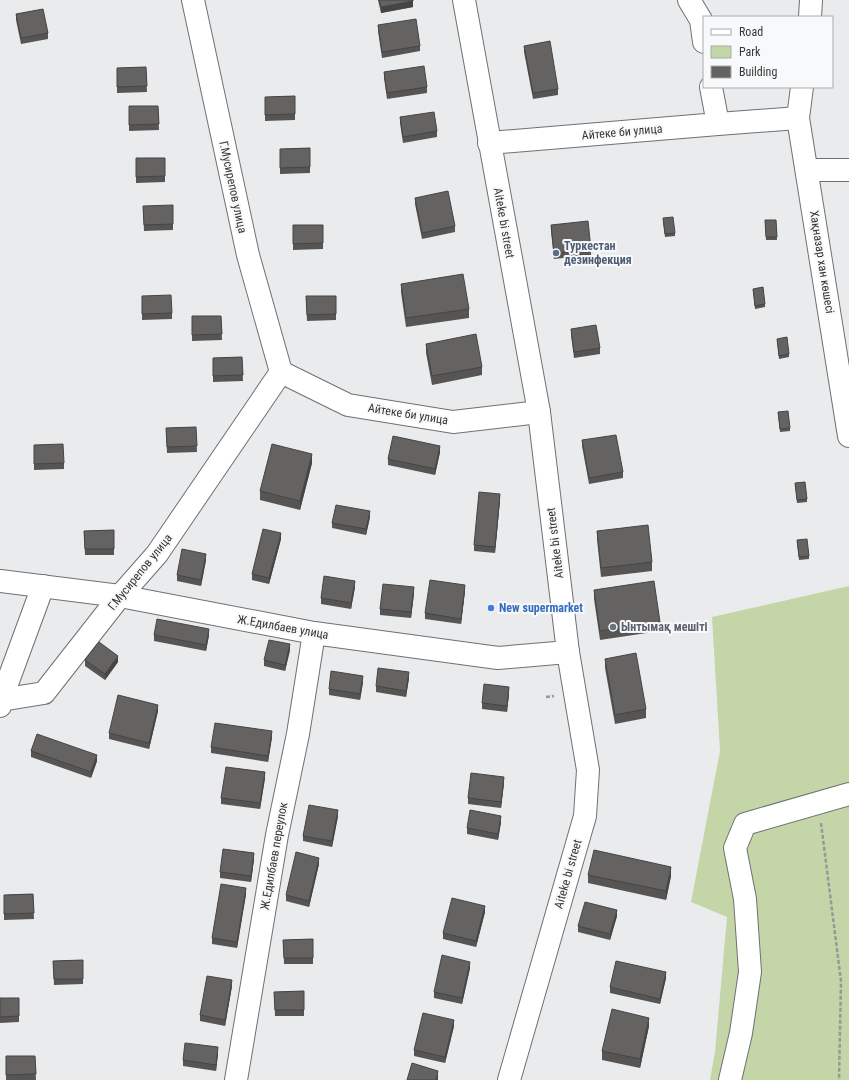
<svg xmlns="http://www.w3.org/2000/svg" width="849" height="1080" font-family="'Roboto Condensed',sans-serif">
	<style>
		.green { fill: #c4d6a7 }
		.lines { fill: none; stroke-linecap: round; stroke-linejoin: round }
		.minor-casing { stroke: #6f7071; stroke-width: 24 }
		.path { stroke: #979899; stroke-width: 2.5; stroke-dasharray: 4 2; stroke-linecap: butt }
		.minor { stroke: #fff; stroke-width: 22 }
		.wall { fill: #565554 }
		.shaded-wall { fill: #464545 }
		.building { fill: #646362; stroke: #464545 }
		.service-dot { fill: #5c6f8a; stroke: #f7f9fa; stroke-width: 1.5 }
		.shop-dot { fill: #3f7fe0; stroke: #f7f9fa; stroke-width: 1.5 }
		.worship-dot { fill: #6b7280; stroke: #f7f9fa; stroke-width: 1.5 }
		.labels { text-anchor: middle; stroke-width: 4; stroke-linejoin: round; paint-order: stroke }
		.street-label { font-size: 12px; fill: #363637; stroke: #f7f9fa }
		.service-label { font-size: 12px; font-weight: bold; fill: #4e5e75; stroke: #f7f9fa; text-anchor: start }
		.shop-label { font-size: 12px; font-weight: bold; fill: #366cbe; stroke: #f7f9fa; text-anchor: start }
		.worship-label { font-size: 12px; font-weight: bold; fill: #5b616d; stroke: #f7f9fa; text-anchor: start }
	</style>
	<rect width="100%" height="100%" fill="#eaebed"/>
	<path class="green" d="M849,586V1080H710L715,1052L727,917L691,902L720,751L712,617Z"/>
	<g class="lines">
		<defs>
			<g id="minor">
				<path d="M464,0L539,412L568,652L588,770L585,816L509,1080"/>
				<path d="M689,0L701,20L704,42"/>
				<path d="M810,17L811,0"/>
				<path d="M802,87L798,118L849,436"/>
				<path d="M718,124L798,118"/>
				<path d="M489,143L718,124L711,87"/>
				<path d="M807,170H849"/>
				<path d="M281,372L348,405L453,422L539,412"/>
				<path d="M0,581L120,596L314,633L498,658L568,652"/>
				<path d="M1,700L43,586"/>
				<path d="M0,706L1,700L44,693L120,596L157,554L281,372L248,255L193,0"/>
				<path d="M236,1080L277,835L298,734L314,633"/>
				<path d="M730,1080L741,1033L750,972L745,899L735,848L745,824L849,794"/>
			</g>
		</defs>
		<use href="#minor" class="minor-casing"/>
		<g class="path">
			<path d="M546,697L554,696"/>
			<path d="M821,823L841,981L839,1080"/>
		</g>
		<use href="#minor" class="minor"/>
	</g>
	<g class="wall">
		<path d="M378,0H413V7L381,13Z"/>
		<path d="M16,14L48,33V39L21,44L16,20Z"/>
		<path d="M378,25L420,46V51L382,58L378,31Z"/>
		<path d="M524,46L558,89V95L533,99L524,52Z"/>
		<path d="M146,67L147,92L117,93V68Z"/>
		<path d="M384,72L427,87V93L387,99L384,78Z"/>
		<path d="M295,96V120L265,121V97Z"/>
		<path d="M129,106H158L159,130L129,131Z"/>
		<path d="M400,117L437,131V137L403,143L400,123Z"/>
		<path d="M310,148V173L280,174V149Z"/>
		<path d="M136,158H165V182L136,183Z"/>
		<path d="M415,198L455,226V232L422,239L415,204Z"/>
		<path d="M143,206L173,224V230L144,231Z"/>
		<path d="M765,220H776L777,240H766Z"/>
		<path d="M663,221L675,233V236L665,237Z"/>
		<path d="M293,225H323V249L293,250Z"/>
		<path d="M551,225L591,249V255L554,259L551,231Z"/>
		<path d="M401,284L469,309V318L406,327L401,292Z"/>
		<path d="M753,289L765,304V307L755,309Z"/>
		<path d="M142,296L172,313V319L142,320Z"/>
		<path d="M306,296H336V320L307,321Z"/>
		<path d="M192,316H221L222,340L192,341Z"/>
		<path d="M571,329L600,348V354L574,358L571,335Z"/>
		<path d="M777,339L789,354V357L779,359Z"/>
		<path d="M426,344L482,367V375L432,385L426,353Z"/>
		<path d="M242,357L243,381L213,382V358Z"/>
		<path d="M778,412L790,428V431L780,432Z"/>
		<path d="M196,427L197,452L167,453L166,428Z"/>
		<path d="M582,440L623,472V478L589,484L582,446Z"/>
		<path d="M34,445L64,463V469L34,470Z"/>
		<path d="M440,452L435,475L388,465V459Z"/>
		<path d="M312,463L300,510L260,500V491Z"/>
		<path d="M795,483L807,499V502L797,503Z"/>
		<path d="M500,500L495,553L474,551V545Z"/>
		<path d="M370,517L366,535L332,528V523Z"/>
		<path d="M114,530V555H85L84,531Z"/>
		<path d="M597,531L652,562V571L601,577L597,539Z"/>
		<path d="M281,539L269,584L252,580V574Z"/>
		<path d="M797,540L809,556V559L799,560Z"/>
		<path d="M206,560L201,586L177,581V575Z"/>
		<path d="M355,587L351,609L321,604V598Z"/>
		<path d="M594,590L660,622V631L600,640L594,599Z"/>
		<path d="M465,591L461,624L425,619V613Z"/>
		<path d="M414,593L411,618L380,615V609Z"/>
		<path d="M154,635H209L206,651L154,641Z"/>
		<path d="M290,650L285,671L264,666V660Z"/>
		<path d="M605,659L646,709V718L615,724L605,668Z"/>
		<path d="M85,660L118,662L105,680L85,666Z"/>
		<path d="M409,678L406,697L376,692V686Z"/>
		<path d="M363,682L360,700L329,695V689Z"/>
		<path d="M509,693L507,712L482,709V703Z"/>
		<path d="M158,711L149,749L109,739V733Z"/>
		<path d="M272,737L268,762L211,753V747Z"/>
		<path d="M31,751L97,761L91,778L31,757Z"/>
		<path d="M265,778L260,809L221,804V798Z"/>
		<path d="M504,783L501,808L468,804V798Z"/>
		<path d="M338,816L332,847L303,841V836Z"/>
		<path d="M501,822L498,840L467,834V828Z"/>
		<path d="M254,859L251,882L220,878V872Z"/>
		<path d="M319,864L309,907L286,901V895Z"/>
		<path d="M588,875L671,876L666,900L588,883Z"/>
		<path d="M33,894L34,919L4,920V895Z"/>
		<path d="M246,894L237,948L212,944V938Z"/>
		<path d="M485,912L476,947L443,939V933Z"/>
		<path d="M617,916L610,940L578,932V926Z"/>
		<path d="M313,939V964H284L283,940Z"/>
		<path d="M83,960V984L54,985L53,961Z"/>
		<path d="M470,968L462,1004L434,998V992Z"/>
		<path d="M666,978L660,1004L610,993V987Z"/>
		<path d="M232,986L225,1026L200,1021V1015Z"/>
		<path d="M304,991V1016H275L274,992Z"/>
		<path d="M0,998H19V1022L0,1023Z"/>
		<path d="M454,1026L445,1063L414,1056V1050Z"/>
		<path d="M649,1026L640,1068L602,1060V1051Z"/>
		<path d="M218,1053L216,1071L183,1066V1060Z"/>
		<path d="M6,1056H35L36,1080H6Z"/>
	</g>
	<g class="shaded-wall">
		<path d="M413,1V7L381,13V7Z"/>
		<path d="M440,446V452L435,475V469Z"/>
		<path d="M312,454V463L300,510V501Z"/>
		<path d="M500,494V500L495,553V547Z"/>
		<path d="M370,511V517L366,535V529Z"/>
		<path d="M281,533V539L269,584V578Z"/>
		<path d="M206,554V560L201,586V580Z"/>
		<path d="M355,581V587L351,609V603Z"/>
		<path d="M465,585V591L461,624V619Z"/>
		<path d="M414,587V593L411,618V612Z"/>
		<path d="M209,629V635L206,651V645Z"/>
		<path d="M290,644V650L285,671V665Z"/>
		<path d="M118,656V662L105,680V674Z"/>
		<path d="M409,672V678L406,697V691Z"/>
		<path d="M363,676V682L360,700V694Z"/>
		<path d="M509,687V693L507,712V706Z"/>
		<path d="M158,705V711L149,749V743Z"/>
		<path d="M272,731V737L268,762V756Z"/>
		<path d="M97,755V761L91,778V772Z"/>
		<path d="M265,772V778L260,809V803Z"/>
		<path d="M504,777V783L501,808V802Z"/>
		<path d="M338,810V816L332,847V841Z"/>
		<path d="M501,816V822L498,840V834Z"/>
		<path d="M254,853V859L251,882V876Z"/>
		<path d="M319,858V864L309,907V901Z"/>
		<path d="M671,867V876L666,900V891Z"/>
		<path d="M246,888V894L237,948V942Z"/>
		<path d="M485,906V912L476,947V941Z"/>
		<path d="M617,910V916L610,940V934Z"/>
		<path d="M470,962V968L462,1004V998Z"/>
		<path d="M666,972V978L660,1004V999Z"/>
		<path d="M232,980V986L225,1026V1020Z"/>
		<path d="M649,1018V1026L640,1068V1059Z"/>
		<path d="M454,1020V1026L445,1063V1057Z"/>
		<path d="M218,1047V1053L216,1071V1065Z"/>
		<path d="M438,1071V1080H436Z"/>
	</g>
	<g class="building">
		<path d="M379,0H413V1L381,7Z"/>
		<path d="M43,9L48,33L21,38L16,14Z"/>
		<path d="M416,19L420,46L382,52L378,25Z"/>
		<path d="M550,41L558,89L533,93L524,46Z"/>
		<path d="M424,66L427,87L387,93L384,72Z"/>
		<path d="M146,67L147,86L117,87V68Z"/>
		<path d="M295,96V114L265,115V97Z"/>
		<path d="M129,106H158L159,124L129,125Z"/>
		<path d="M434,112L437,131L403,137L400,117Z"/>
		<path d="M310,148V167L280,168V149Z"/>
		<path d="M136,158H165V176L136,177Z"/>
		<path d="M448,191L455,226L422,233L415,198Z"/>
		<path d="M173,205V224L144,225L143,206Z"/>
		<path d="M673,217L675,233L665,234L663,218Z"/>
		<path d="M765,220H776L777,237H766Z"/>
		<path d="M588,221L591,249L554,253L551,225Z"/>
		<path d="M293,225H323V243L293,244Z"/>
		<path d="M463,274L469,309L406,318L401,284Z"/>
		<path d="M763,287L765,304L755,306L753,289Z"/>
		<path d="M171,295L172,313L142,314V296Z"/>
		<path d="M306,296H336V314L307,315Z"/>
		<path d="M192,316H221L222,334L192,335Z"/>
		<path d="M596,325L600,348L574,352L571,329Z"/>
		<path d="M476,334L482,367L432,376L426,344Z"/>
		<path d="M787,337L789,354L779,356L777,339Z"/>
		<path d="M242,357L243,375L213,376V358Z"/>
		<path d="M788,411L790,428L780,429L778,412Z"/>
		<path d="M196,427L197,446L167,447L166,428Z"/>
		<path d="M616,435L623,472L589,478L582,440Z"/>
		<path d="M393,436L440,446L435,469L388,459Z"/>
		<path d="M63,444L64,463L34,464V445Z"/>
		<path d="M272,444L312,454L300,501L260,491Z"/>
		<path d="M805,482L807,499L797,500L795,483Z"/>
		<path d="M479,492L500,494L495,547L474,545Z"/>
		<path d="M336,505L370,511L366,529L332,523Z"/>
		<path d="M648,525L652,562L601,568L597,531Z"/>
		<path d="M263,529L281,533L269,578L252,574Z"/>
		<path d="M114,530V549H85L84,531Z"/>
		<path d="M807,539L809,556L799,557L797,540Z"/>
		<path d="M182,549L206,554L201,580L177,575Z"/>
		<path d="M324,576L355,581L351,603L321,598Z"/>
		<path d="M430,580L465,585L461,619L425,613Z"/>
		<path d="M654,581L660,622L600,631L594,590Z"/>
		<path d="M383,584L414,587L411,612L380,609Z"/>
		<path d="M157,619L209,629L206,645L154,635Z"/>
		<path d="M269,640L290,644L285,665L264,660Z"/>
		<path d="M99,642L118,656L105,674L85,660Z"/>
		<path d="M636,653L646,709L615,715L605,659Z"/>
		<path d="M378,668L409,672L406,691L376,686Z"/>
		<path d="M331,671L363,676L360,694L329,689Z"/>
		<path d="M484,684L509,687L507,706L482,703Z"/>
		<path d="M118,695L158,705L149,743L109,733Z"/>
		<path d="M215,723L272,731L268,756L211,747Z"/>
		<path d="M37,734L97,755L91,772L31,751Z"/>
		<path d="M226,767L265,772L260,803L221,798Z"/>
		<path d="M471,773L504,777L501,802L468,798Z"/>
		<path d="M309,805L338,810L332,841L303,836Z"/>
		<path d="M470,810L501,816L498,834L467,828Z"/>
		<path d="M223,849L254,853L251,876L220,872Z"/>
		<path d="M594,850L671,867L666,891L588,875Z"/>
		<path d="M296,852L319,858L309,901L286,895Z"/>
		<path d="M221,884L246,888L237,942L212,938Z"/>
		<path d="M33,894L34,913L4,914V895Z"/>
		<path d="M452,898L485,906L476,941L443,933Z"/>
		<path d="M585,902L617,910L610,934L578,926Z"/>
		<path d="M313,939V958H284L283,940Z"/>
		<path d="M442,955L470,962L462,998L434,992Z"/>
		<path d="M83,960V979H54L53,961Z"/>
		<path d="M616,961L666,972L660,999L610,987Z"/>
		<path d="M207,976L232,980L225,1020L200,1015Z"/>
		<path d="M304,991V1010H275L274,992Z"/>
		<path d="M0,998H19V1016L0,1017Z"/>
		<path d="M612,1009L649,1018L640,1059L602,1051Z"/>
		<path d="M423,1013L454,1020L445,1057L414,1050Z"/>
		<path d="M185,1043L218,1047L216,1065L183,1060Z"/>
		<path d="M6,1056H35L36,1074L6,1075Z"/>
		<path d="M412,1063L438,1071L436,1080H407Z"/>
	</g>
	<circle class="service-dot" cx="556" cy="253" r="4"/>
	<circle class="shop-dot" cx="491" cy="608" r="4"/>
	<circle class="worship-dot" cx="613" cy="627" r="4"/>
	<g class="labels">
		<g class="street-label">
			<text transform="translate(622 132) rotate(-5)" y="4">Айтеке би улица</text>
			<text transform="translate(233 187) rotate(78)" y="4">Г.Мусирепов улица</text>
			<text transform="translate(504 223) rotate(80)" y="4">Aiteke bi street</text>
			<text transform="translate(822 262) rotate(81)" y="4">Хақназар хан көшесі</text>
			<text transform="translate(408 414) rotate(9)" y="4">Айтеке би улица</text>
			<text transform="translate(555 543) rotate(-97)" y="4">Aiteke bi street</text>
			<text transform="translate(140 572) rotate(-51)" y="4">Г.Мусирепов улица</text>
			<text transform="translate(283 627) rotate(10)" y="4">Ж.Едилбаев улица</text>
			<text transform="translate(274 856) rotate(-80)" y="4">Ж.Едилбаев переулок</text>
			<text transform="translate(568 874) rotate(-74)" y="4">Aiteke bi street</text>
		</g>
		<g class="service-label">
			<text x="564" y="250">Туркестан<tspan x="564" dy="14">дезинфекция</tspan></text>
		</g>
		<g class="shop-label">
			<text x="499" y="612">New supermarket</text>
		</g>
		<g class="worship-label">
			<text x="621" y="631">Ынтымақ мешіті</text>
		</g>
	</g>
	<rect x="703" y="16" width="130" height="72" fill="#f7f9fa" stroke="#aaabac"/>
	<rect x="711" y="29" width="20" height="6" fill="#ffffff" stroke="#aaabac"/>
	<text x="739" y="36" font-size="12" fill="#363637">Road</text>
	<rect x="711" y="46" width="20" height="12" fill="#c4d6a7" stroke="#aaabac"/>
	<text x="739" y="56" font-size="12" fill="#363637">Park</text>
	<rect x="711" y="66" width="20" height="12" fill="#646362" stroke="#aaabac"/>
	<text x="739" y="76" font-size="12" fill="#363637">Building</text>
</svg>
